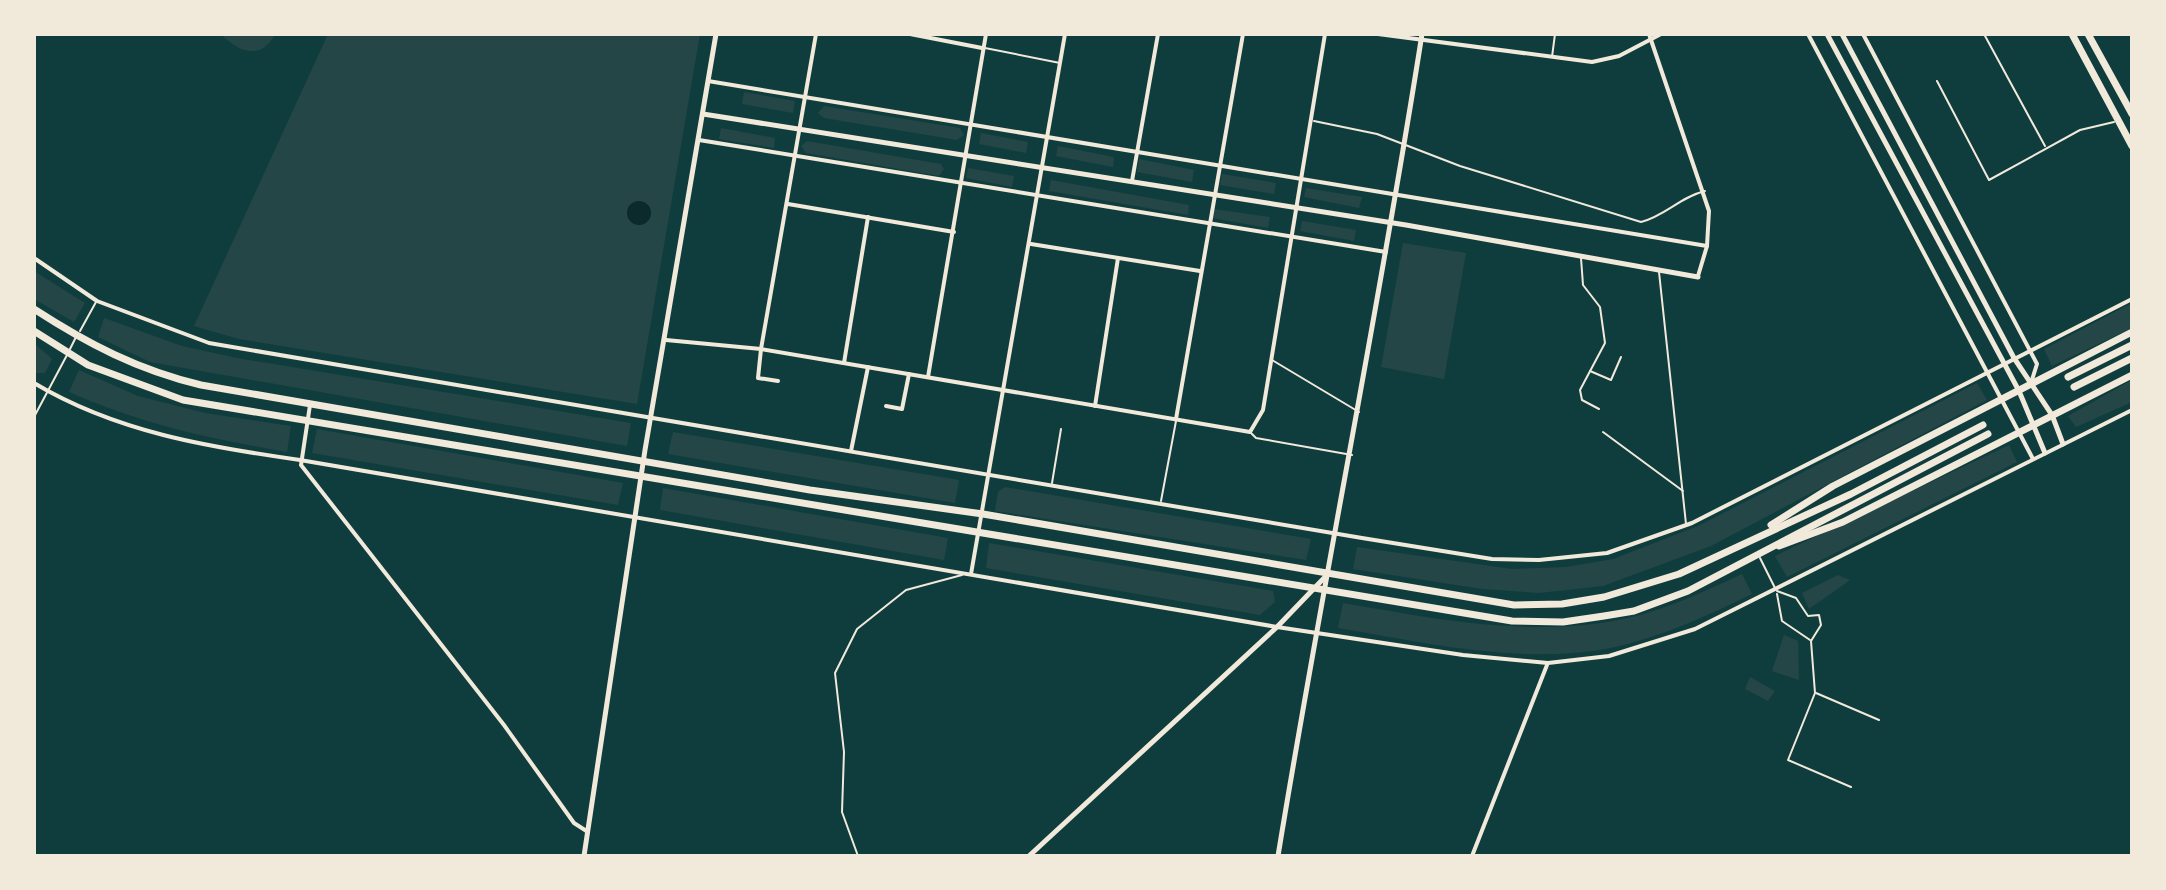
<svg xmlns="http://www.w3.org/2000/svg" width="2166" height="890" font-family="Arial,sans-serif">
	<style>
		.green { fill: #244646 }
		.water { fill: #0a2a2b }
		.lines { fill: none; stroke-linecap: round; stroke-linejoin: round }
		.service { stroke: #f1e9da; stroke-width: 2 }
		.minor { stroke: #f1e9da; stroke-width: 4 }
		.tertiary { stroke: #f1e9da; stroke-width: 5 }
		.primary { stroke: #f1e9da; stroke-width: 7 }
	</style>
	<rect width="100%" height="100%" fill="#0f3d3e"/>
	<g class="green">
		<path d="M221,34H275C261,62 237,51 221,34Z"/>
		<path d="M328,34H700L637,404L239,339L194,326Z"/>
		<path d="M744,92L795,101L793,113L742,104Z"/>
		<path d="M824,106L960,128L964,135L957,140L824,118L818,113Z"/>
		<path d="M721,128L775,138L774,148L719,139Z"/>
		<path d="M981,133L1028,142L1026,153L979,144Z"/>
		<path d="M807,141L941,164L944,169L939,176L806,153L801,146Z"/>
		<path d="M1058,146L1114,157L1113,167L1056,156Z"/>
		<path d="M1139,159L1194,170L1192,182L1137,172Z"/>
		<path d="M968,168L1014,176L1012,187L966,178Z"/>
		<path d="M1222,174L1276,183L1274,194L1220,185Z"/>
		<path d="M1051,180L1189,205L1188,215L1049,191Z"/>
		<path d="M1306,188L1362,197L1359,208L1304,197Z"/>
		<path d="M1213,209L1270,217L1268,228L1212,218Z"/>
		<path d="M1302,221L1356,230L1354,241L1300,231Z"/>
		<path d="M1403,243L1466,253L1444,379L1381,367Z"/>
		<path d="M34,271L85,303L74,322L34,299Z"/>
		<path d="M2132,303V328L2052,366L2044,349Z"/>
		<path d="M104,318L182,346L237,358L631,423L627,446L150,362L98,337Z"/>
		<path d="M34,343L52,359L45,373H34Z"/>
		<path d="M79,370L138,396L205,413L291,426L287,452C207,438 144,425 69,392Z"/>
		<path d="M2132,380V402L2076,427L2068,416Z"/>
		<path d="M1977,383L1987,400L1711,546L1603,586L1539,593L1482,589L1353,569L1357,547L1512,569L1566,567L1613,559L1698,526Z"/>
		<path d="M317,429L623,483L618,505L312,453Z"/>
		<path d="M673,432L959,480L955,503L668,454Z"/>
		<path d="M2009,445L2017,462L1787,577L1775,556Z"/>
		<path d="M1005,487L1311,539L1306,560L995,511L998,492Z"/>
		<path d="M663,488L948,538L944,560L660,510Z"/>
		<path d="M989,543L1273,591L1275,602L1260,615L986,568Z"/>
		<path d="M1742,574L1752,594C1697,621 1635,649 1573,653C1494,659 1415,641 1338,628L1343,603C1437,619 1533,639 1628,618C1668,609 1705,591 1742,574Z"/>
		<path d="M1838,575L1850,580L1809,609L1802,593Z"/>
		<path d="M1784,635L1798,641L1799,680L1772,671Z"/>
		<path d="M1750,677L1775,691L1768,701L1745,689Z"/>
	</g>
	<circle class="water" cx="639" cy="213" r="12"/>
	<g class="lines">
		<g class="service">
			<path d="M1984,34L2045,146"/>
			<path d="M985,48L1060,63"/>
			<path d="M1552,57L1555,34"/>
			<path d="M1937,81L1989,180L2080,130L2114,122"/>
			<path d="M1314,121L1377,134L1460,166L1641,222C1665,216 1680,197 1705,191"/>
			<path d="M1581,258L1583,285L1600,307L1605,343L1580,390L1582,400L1599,409"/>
			<path d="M1659,272L1686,524"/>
			<path d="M80,331L96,302"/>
			<path d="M70,349L76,337"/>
			<path d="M1272,360L1359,412"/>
			<path d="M1590,371L1611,380L1621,357"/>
			<path d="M34,417L67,355"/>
			<path d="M1603,432L1683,491"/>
			<path d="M1251,433L1256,438L1352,455"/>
			<path d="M1052,483L1061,429"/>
			<path d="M1161,501L1176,421"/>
			<path d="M34,549V562"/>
			<path d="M1760,558L1775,588"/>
			<path d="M1777,591L1796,598L1808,616L1819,615L1821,625L1811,641L1815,693L1788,760L1851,787"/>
			<path d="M1777,594L1782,621L1810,640"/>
			<path d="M1816,693L1879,720"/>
			<path d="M858,856L842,812L844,752L835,673L857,629L906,590L962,575"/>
		</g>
		<g class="minor">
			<path d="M910,34L982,48"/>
			<path d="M1378,34L1592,62L1619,56L1661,34"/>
			<path d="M1649,34L1709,211L1707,246L1698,276"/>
			<path d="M1808,34L2033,459"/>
			<path d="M1863,34L2037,364L2031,383"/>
			<path d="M708,81L1707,246"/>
			<path d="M699,140L1386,252"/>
			<path d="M1132,181L1158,34"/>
			<path d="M788,204L954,232"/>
			<path d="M1031,244L1200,271"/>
			<path d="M34,258L97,301L209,343L1362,538L1492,559L1539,560L1607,553L1692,523L2132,299"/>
			<path d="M666,340L761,349L1250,432L1263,410L1325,34"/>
			<path d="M844,363L868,217"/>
			<path d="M928,377L986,34"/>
			<path d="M778,381L758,378L761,349L816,34"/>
			<path d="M34,383C116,432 208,447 300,460L1277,627L1463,655L1548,663L1609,656L1695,629L2132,410"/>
			<path d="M310,405L301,465L504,725L574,823L588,832"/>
			<path d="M886,406L902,409L909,374"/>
			<path d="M1095,406L1118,258"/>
			<path d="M1176,419L1243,34"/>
			<path d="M851,451L868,367"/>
			<path d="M971,574L1065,34"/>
			<path d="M1472,856L1547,665"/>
		</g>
		<g class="tertiary">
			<path d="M1827,34L2019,391L2045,453"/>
			<path d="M1842,34L2014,358L2052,415L2063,444"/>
			<path d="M703,114L1406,225L1698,277"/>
			<path d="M584,856L645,450L716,34"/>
			<path d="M1029,856L1277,627L1326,576"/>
			<path d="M1278,856C1323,581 1379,309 1422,34"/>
		</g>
		<g class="primary">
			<path d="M2072,34L2132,146"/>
			<path d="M2088,34L2132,114"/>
			<path d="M34,309C88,344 138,370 201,385L810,490L983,514L1514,605L1562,604L1604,597L1679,574L1851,494L1983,425"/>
			<path d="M34,331L88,365L183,400L1512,621L1563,622L1604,616L1634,611L1688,591L1988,434"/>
			<path d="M2068,377L2132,345"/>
			<path d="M2074,387L2132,358"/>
			<path d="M1771,525L1833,486L2132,332"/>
			<path d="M1779,546L1843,522L2132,375"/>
		</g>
	</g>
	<rect width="2166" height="890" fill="none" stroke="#f1e9da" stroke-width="72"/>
</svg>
